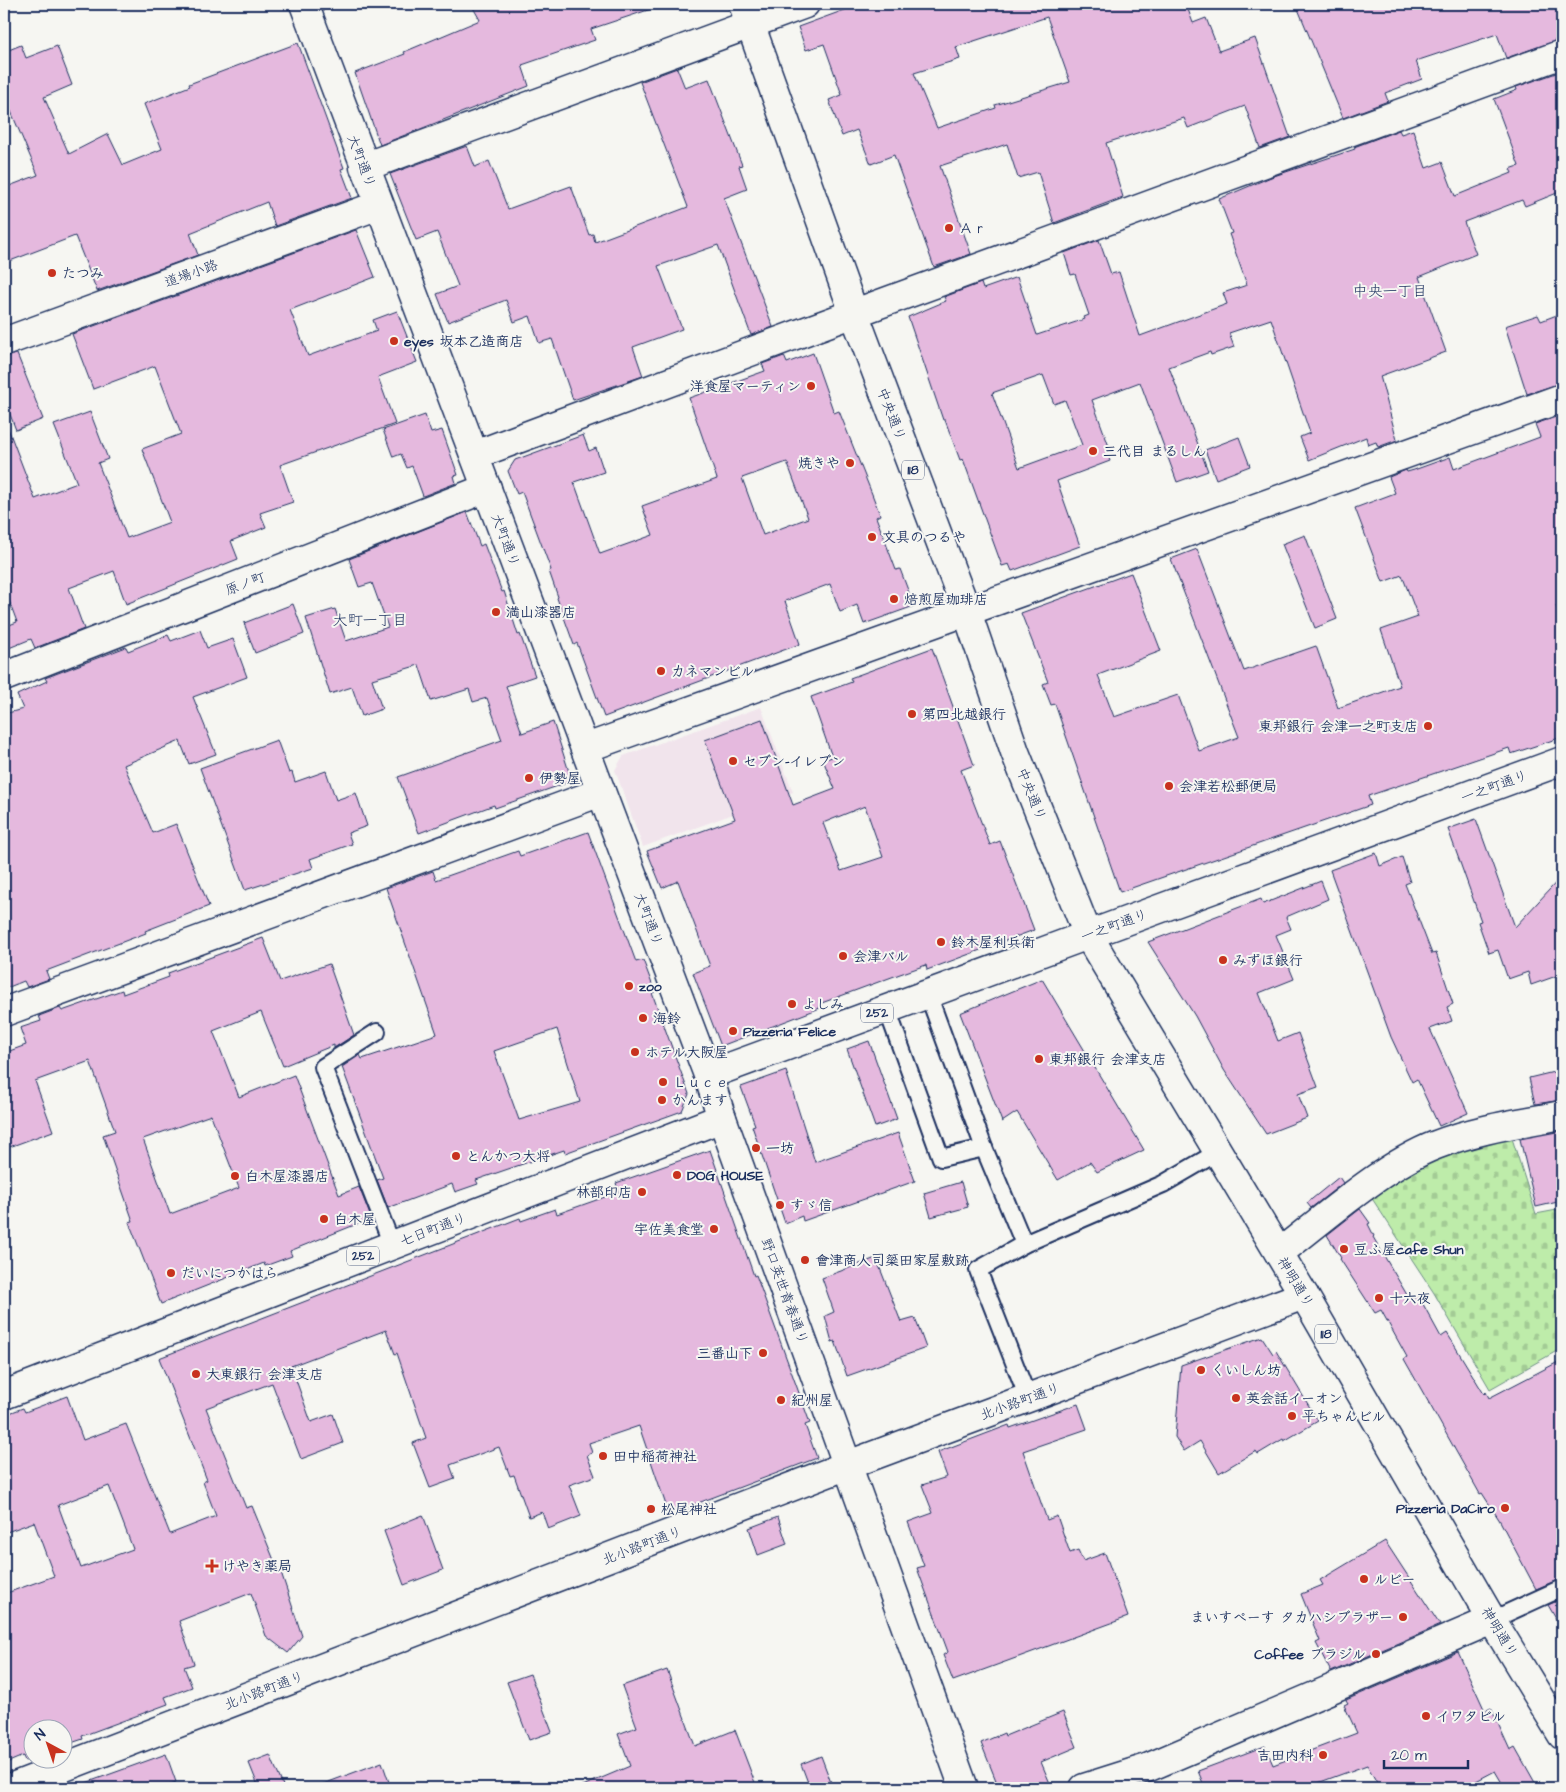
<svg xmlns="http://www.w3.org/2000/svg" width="1566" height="1792" font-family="'Architects Daughter','Klee One',sans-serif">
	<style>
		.built { fill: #f1e4ec }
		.cemetery { fill: url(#cemetery-stones); stroke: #6c8e84 }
		.building { fill: #e5b9de; stroke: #1b2f5e; fill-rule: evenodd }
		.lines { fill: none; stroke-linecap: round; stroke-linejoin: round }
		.lane-casing { stroke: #1b2f5e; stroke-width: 20 }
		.street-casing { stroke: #1b2f5e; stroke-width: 31 }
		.secondary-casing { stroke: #1b2f5e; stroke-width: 31 }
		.highway-casing { stroke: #1b2f5e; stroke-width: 31 }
		.lane { stroke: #f6f6f2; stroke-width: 16 }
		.street { stroke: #f6f6f2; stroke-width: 28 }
		.secondary { stroke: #f6f6f2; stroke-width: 28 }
		.highway { stroke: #f6f6f2; stroke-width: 28 }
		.poi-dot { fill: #c8321e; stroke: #f6f6f2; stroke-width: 2 }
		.labels { text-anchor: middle; stroke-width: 4; stroke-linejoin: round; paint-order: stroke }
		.shield { fill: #f6f6f2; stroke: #5d6b8a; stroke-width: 1 }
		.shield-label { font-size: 12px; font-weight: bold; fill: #1b2f5e }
		.street-label { font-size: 14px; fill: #1b2f5e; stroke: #f6f6f2 }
		.poi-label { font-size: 14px; font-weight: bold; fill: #1b2f5e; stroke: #f6f6f2; text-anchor: start }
		.neighbourhood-label { font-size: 15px; fill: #1b2f5e; stroke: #f6f6f2 }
	</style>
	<defs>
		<pattern id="cemetery-stones" width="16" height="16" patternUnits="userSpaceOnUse" patternTransform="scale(1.25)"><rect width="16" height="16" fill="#beecaa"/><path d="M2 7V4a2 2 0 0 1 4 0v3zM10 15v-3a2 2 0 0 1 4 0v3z" fill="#a3cb95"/></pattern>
	</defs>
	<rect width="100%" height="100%" fill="#f6f6f2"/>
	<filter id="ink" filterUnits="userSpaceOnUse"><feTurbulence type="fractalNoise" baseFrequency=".02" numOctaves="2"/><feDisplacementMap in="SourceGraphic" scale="10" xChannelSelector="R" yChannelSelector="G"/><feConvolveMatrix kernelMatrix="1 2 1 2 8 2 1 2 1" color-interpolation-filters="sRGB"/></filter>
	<g filter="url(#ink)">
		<path class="built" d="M761,707L793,792L643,847L615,770L623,756Z"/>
		<path class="cemetery" d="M1510,1132L1536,1214L1562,1209V1348L1490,1389L1434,1293L1371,1197L1411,1168Z"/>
		<g class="building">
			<path d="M471,4H653L654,8L591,29L595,40L522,65L529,86L380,145L355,73L405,54L404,52L480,20Z"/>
			<path d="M861,4H1186L1193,23L1206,18L1219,51L1255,38L1290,137L1260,148L1245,106L1188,128L1184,118L1106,143L1123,197L1054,223L1038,172L1018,178L1007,144L940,166L971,254L934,267L894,155L871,164L857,130L842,136L829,100L842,95L824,44L806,50L798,27ZM1047,17L1070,82L995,105L996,108L937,128L914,73L960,59L956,47Z"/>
			<path d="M1296,4H1555L1562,23V39L1506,58L1497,34L1416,61L1422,79L1385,93L1388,101L1343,118Z"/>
			<path d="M298,43L344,168L341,169L352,198L275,226L267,202L190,233L198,255L97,291L75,236L10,261L4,244V188L38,175L4,95V52L21,45L26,58L57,46L72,85L44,97L69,154L108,134L123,165L162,149L144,104L190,86L189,84Z"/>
			<path d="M677,68L685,88L709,79L742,165L739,166L747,189L724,198L773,327L751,335L718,245L658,266L682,329L633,347L643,376L573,400L552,339L539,343L530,316L514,322L506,300L448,322L437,294L458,286L437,232L416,240L390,174L467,146L475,167L489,161L508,209L571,186L589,235L593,234L595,242L688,207L640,82Z"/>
			<path d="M1562,71V191L1525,206L1522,200L1464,222L1476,254L1419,277L1446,352L1380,376L1397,440L1378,447L1376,442L1368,445L1366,437L1309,460L1300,437L1310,433L1271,319L1229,333L1234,347L1211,355L1210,352L1169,367L1208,471L1177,482L1140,382L1092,400L1111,452L1107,453L1110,461L1057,481L1080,546L1012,571L1009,564L1002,566L963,459L960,460L945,420H943L908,317L946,301L944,297L981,283L983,289L1017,277L1037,335L1085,319L1084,317L1089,315L1075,274L1071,275L1064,253L1099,240L1111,274L1119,272L1140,336L1227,304L1223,293L1247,285L1229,234L1232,233L1219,199L1271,177L1355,149L1354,147L1399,130L1401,134L1413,130L1426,168L1442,162L1455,196L1512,173L1510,169L1519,166L1494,99L1517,90L1516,87ZM1043,375L1054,404L1065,400L1082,445L1019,468L992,393Z"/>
			<path d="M356,230L375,277L290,310L308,356L377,331L373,320L397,311L417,362L378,377L395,424L280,465L293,502L260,513L266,527L231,541L238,559L126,604L114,571L69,588L84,629L35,648L31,639L4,650V627L17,622L4,587V424L6,423L35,499L77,483L54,425L90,412L108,459L98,463L127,538L170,522L142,449L181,434L155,366L93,389L72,334Z"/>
			<path d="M1562,313V383L1527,394L1505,326L1538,315L1541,321Z"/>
			<path d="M813,353L834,413L839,411L872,494L880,515L876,517L896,570L900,569L914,606L864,624L857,605L840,612L830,584L785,601L800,644L604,717L577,643L574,645L557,598L558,597L549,571L551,570L522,492L517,494L508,471L515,460L583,435L589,451L596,448L604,472L574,482L600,554L653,535L642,506L717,479L689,398L765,371L762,364L784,356L787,363ZM787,462L808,518L763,535L742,478Z"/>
			<path d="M17,354L43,419L16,430L4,399V357Z"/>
			<path d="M425,415L431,433L442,430L458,475L454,476L456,483L423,496L412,466L407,468L401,454L393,457L383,430Z"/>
			<path d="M1562,415V603L1556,606L1562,623V737L1511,754L1509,748L1368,796L1371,805L1120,892L1055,704L1051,705L1043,684L1048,682L1021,613L1131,573L1161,651L1098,675L1114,717L1178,695L1199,751L1239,737L1171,559L1197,549L1244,671L1316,646L1338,708L1400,686L1381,630L1418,617L1402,575L1383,582L1355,508L1395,493L1389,477L1406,470L1407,472L1414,470L1450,457L1454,469L1540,437L1535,424Z"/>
			<path d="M1239,437L1250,466L1216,479L1205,450Z"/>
			<path d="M467,512L480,546L484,544L502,592L504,591L518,635L520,634L535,676L506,686L522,733L553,722L572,781L495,808L494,805L419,833L398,777L502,740L487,698L473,702L469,689L431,701L419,665L372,679L382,709L362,716L352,687L330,694L306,618L335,609L346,641L388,627L372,583L359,587L349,559Z"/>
			<path d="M1305,535L1337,619L1315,628L1282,544Z"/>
			<path d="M293,604L304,634L255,653L244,623Z"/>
			<path d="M200,630L207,648L233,639L247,677L193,697L216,754L189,764L180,741L124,765L153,833L176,824L209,906L145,931L146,933L46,971L49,979L27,987L24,981L4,989V714L23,709L17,695L47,681L45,678L126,647L128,651L168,635L171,641Z"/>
			<path d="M932,648L974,765L961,770L990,845L1000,841L1034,930L927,970L926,965L900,974L819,1004L820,1008L721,1046L693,973L710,966L678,881L662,888L647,851L735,819L705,740L762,719L793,805L835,789L823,760L832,757L811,697L852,682L850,678ZM865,806L883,857L841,871L823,823Z"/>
			<path d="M277,740L289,773L292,772L295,782L326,771L336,800L356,793L367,826L348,833L352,844L310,859L313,868L245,890L200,768Z"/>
			<path d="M1476,819L1515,927L1562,876V974L1531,985L1528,972L1508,979L1498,950L1489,953L1478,922L1481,921L1448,829Z"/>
			<path d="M588,832L636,962L643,960L655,992L652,993L689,1094L682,1111L565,1153L564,1150L476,1180L478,1184L455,1192L452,1184L388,1208L377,1180L383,1178L342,1067L360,1055L362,1059L437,1034L386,888L433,871L436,880L518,851L520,856ZM557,1029L580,1102L519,1120L494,1051Z"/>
			<path d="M1376,853L1380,866L1402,857L1410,882L1405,884L1432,954L1436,953L1453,1004L1447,1007L1452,1021L1430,1029L1468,1113L1439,1126L1417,1079L1412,1082L1391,1037L1330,870Z"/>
			<path d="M1321,881L1328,899L1286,917L1291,929L1276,935L1294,979L1259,993L1278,1041L1298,1033L1318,1087L1298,1094L1307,1118L1266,1134L1224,1070L1195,1016L1148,942L1261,899L1263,904Z"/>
			<path d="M263,938L280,981L329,964L354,1035L334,1048V1045L283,1066L261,1012L213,1031L239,1097L294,1075L339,1195L359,1187L370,1215L365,1217L367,1220L290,1251L292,1256L265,1266L264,1263L161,1304L129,1222L133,1221L103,1135L115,1131L90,1061L35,1081L53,1131L4,1149V1053L26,1045L20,1028L41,1021L39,1016L60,1008L62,1011L122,990L123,994L169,977L168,973ZM211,1115L239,1188L170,1214L143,1139Z"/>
			<path d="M1042,979L1144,1150L1097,1172L1090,1162L1058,1180L1017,1112L1002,1122L960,1013Z"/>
			<path d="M869,1041L897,1119L875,1127L847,1049Z"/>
			<path d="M1562,1070V1100L1535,1104L1529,1078Z"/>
			<path d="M786,1071L815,1162L898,1133L915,1181L803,1221L802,1216L785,1223L752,1126L755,1125L741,1087Z"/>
			<path d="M1562,1131V1201L1536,1207L1520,1139Z"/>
			<path d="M710,1150L754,1276L756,1275L810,1423L805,1425L817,1458L669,1514L639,1426L589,1443L592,1453L587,1455L595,1476L569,1485L581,1516L548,1529L542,1512L529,1517L514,1475L510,1476L499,1447L450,1465L455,1479L430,1488L413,1443L426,1438L397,1353L395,1354L386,1330L291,1366L311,1422L333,1414L343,1443L301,1459L272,1383L206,1408L246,1508L252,1506L278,1570L280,1569L302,1636L288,1653L266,1636L251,1593L179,1621L194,1664L184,1667L192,1687L165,1697L168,1704L82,1736L83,1739L62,1746V1730H32V1758L25,1761L23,1756L4,1764V1594L54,1576L34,1522L4,1533V1415L23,1408L25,1412L67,1396L83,1440L126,1424L170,1534L216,1516L203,1482L207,1480L159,1358L520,1218L521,1221L555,1209L557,1214L619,1192L616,1183ZM109,1486L133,1549L81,1568L58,1505Z"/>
			<path d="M1339,1177L1343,1183L1311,1208L1307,1203Z"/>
			<path d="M961,1182L968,1207L931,1217L924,1193Z"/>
			<path d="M1360,1209L1370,1223L1368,1224L1374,1236L1373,1237L1410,1300L1418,1295L1441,1337L1447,1333L1484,1394L1486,1392L1489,1398L1562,1360V1578L1536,1589L1500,1521L1482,1493L1480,1494L1425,1396L1404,1359L1407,1357L1381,1310L1375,1313L1340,1259L1341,1258L1327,1235Z"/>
			<path d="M876,1258L901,1322L915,1318L926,1348L847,1376L835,1341L832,1342L825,1316L834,1312L822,1278Z"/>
			<path d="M1262,1337L1273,1354L1276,1351L1318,1421L1284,1441L1283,1439L1258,1454L1256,1451L1219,1473L1200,1441L1184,1451L1175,1437L1181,1365Z"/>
			<path d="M1078,1404L1087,1429L1023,1451L1047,1520L1057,1516L1070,1553L1078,1550L1083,1561L1105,1553L1128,1617L953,1681L943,1655L948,1652L917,1568L924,1566L908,1522L933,1513L922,1485L947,1477L938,1452L1009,1425L1010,1428Z"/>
			<path d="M423,1515L443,1570L404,1585L384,1531Z"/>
			<path d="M778,1517L787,1544L758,1555L749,1528Z"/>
			<path d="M1385,1541L1440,1625L1331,1672L1316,1643L1320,1641L1301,1594L1323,1585L1320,1580Z"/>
			<path d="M1562,1599V1629L1548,1605Z"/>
			<path d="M1458,1652L1485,1711L1491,1708L1510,1750L1515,1747L1538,1788H1505L1495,1771L1463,1788H1380L1367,1765L1304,1788H1205L1198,1771L1265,1746L1273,1765L1357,1733L1344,1705L1348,1703L1346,1700Z"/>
			<path d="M667,1670L695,1746L735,1730L757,1788H578L630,1766L618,1734L637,1727L622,1686Z"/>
			<path d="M530,1674L552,1732L529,1740L507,1682Z"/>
			<path d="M1063,1712L1077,1747L1041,1762L1052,1788H999L981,1743L1004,1733L1005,1736Z"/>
			<path d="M166,1754L176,1782L158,1788H80V1785Z"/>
			<path d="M270,1755L284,1788H259L249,1763Z"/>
			<path d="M821,1756L833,1788H810L801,1764Z"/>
			<path d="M382,1762L391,1788H318V1786Z"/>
		</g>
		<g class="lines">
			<defs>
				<g id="lane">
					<path d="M887,1009L941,1158L984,1148L928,994"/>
					<path d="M377,1032L323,1067L392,1245"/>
					<path d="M984,1148L1024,1244L978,1270L1028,1398"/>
					<path d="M1024,1244L1163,1184L1218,1152"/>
					<path d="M1492,1620L1562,1588"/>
				</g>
				<g id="street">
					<path d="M364,167L805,4"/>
					<path d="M4,342L379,205"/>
					<path d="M475,455L814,328L1562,54"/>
					<path d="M4,677L487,488"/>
					<path d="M586,748L1562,398"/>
					<path d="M4,1012L601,792"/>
					<path d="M722,1118L964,1788"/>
					<path d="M1279,1253C1325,1218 1382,1166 1436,1145C1476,1129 1520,1123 1562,1115"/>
					<path d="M10,1788L848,1465L1304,1295"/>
					<path d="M1084,1788L1147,1768L1492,1620"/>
				</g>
				<g id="secondary">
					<path d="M304,4L708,1075"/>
					<path d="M1088,935L1562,761"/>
				</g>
				<g id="highway">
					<path d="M743,4L854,313L967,612L1015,752L1088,935L1304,1295L1492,1620L1562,1735"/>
					<path d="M4,1395L722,1118L708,1075L1088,935"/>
				</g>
			</defs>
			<use href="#lane" class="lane-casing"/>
			<use href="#street" class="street-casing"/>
			<use href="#secondary" class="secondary-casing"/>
			<use href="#highway" class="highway-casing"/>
			<use href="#lane" class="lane"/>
			<use href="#street" class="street"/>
			<use href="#secondary" class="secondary"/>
			<use href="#highway" class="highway"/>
		</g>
	</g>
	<g class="poi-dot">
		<circle cx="949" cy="228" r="5"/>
		<circle cx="52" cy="273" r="5"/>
		<circle cx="394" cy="341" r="5"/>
		<circle cx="811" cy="386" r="5"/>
		<circle cx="1093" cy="451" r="5"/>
		<circle cx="850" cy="463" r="5"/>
		<circle cx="872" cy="537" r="5"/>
		<circle cx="894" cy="599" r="5"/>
		<circle cx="496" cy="612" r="5"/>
		<circle cx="661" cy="671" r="5"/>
		<circle cx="912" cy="714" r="5"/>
		<circle cx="1428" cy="726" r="5"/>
		<circle cx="733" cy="761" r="5"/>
		<circle cx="529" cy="778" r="5"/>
		<circle cx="1169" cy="786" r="5"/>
		<circle cx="941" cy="942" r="5"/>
		<circle cx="843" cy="956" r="5"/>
		<circle cx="1223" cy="960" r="5"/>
		<circle cx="629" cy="986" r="5"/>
		<circle cx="792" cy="1004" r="5"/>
		<circle cx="643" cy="1018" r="5"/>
		<circle cx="733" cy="1031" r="5"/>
		<circle cx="635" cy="1052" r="5"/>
		<circle cx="1039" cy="1059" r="5"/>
		<circle cx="663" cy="1082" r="5"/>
		<circle cx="662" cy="1100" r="5"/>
		<circle cx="756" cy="1148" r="5"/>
		<circle cx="456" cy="1156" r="5"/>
		<circle cx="677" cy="1175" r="5"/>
		<circle cx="235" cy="1176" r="5"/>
		<circle cx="642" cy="1192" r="5"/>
		<circle cx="780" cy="1205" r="5"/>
		<circle cx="324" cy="1219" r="5"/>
		<circle cx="714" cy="1229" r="5"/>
		<circle cx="1344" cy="1249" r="5"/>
		<circle cx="805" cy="1260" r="5"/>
		<circle cx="171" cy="1273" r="5"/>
		<circle cx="1379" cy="1298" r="5"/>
		<circle cx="763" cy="1353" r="5"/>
		<circle cx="1201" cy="1370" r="5"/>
		<circle cx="196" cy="1374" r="5"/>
		<circle cx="1236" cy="1398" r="5"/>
		<circle cx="781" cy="1400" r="5"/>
		<circle cx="1292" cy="1416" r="5"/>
		<circle cx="603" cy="1456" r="5"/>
		<circle cx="1505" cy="1508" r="5"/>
		<circle cx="651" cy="1509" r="5"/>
		<path d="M209.5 1558.5h5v5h5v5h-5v5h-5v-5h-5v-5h5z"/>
		<circle cx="1364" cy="1579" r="5"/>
		<circle cx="1403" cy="1617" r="5"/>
		<circle cx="1376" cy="1654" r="5"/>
		<circle cx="1426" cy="1716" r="5"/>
		<circle cx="1323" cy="1755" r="5"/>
	</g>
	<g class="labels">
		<g class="shield">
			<rect x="902" y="460.5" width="22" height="19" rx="4"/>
			<rect x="861" y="1003.5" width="32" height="19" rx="4"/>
			<rect x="347" y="1246.5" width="32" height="19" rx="4"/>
			<rect x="1315" y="1324.5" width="22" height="19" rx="4"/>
		</g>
		<g class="shield-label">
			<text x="913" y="474">118</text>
			<text x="877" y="1017">252</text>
			<text x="363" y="1260">252</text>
			<text x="1326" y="1338">118</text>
		</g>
		<g class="street-label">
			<text transform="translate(362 161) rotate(69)" y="5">大町通り</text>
			<text transform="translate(191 273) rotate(-20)" y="5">道場小路</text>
			<text transform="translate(892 414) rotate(69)" y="5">中央通り</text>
			<text transform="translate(506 540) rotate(69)" y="5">大町通り</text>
			<text transform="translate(245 583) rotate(-21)" y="5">原ノ町</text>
			<text transform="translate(1494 786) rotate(-20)" y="5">一之町通り</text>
			<text transform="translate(1032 794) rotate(68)" y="5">中央通り</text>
			<text transform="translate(649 919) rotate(69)" y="5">大町通り</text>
			<text transform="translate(1114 925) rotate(-20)" y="5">一之町通り</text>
			<text transform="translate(433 1229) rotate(-21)" y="5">七日町通り</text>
			<text transform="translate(1296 1282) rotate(59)" y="5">神明通り</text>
			<text transform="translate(785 1291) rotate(70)" y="5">野口英世青春通り</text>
			<text transform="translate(1020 1401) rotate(-20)" y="5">北小路町通り</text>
			<text transform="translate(642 1545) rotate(-21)" y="5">北小路町通り</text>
			<text transform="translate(1500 1632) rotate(59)" y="5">神明通り</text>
			<text transform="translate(264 1690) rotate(-21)" y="5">北小路町通り</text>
		</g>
		<g class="poi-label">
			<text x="959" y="233">Ａｒ</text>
			<text x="62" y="278">たつみ</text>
			<text x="404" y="346">eyes 坂本乙造商店</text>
			<text x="801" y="391" text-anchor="end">洋食屋マーティン</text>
			<text x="1103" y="456">三代目 まるしん</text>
			<text x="840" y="468" text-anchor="end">焼きや</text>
			<text x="882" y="542">文具のつるや</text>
			<text x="904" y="604">焙煎屋珈琲店</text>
			<text x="506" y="617">満山漆器店</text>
			<text x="671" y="676">カネマンビル</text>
			<text x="922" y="719">第四北越銀行</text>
			<text x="1418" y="731" text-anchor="end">東邦銀行 会津一之町支店</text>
			<text x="743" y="766">セブン-イレブン</text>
			<text x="539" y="783">伊勢屋</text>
			<text x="1179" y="791">会津若松郵便局</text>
			<text x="951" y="947">鈴木屋利兵衛</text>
			<text x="853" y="961">会津バル</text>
			<text x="1233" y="965">みずほ銀行</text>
			<text x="639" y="991">zoo</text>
			<text x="802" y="1009">よしみ</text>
			<text x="653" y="1023">海鈴</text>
			<text x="743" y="1036">Pizzeria Felice</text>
			<text x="645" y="1057">ホテル大阪屋</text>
			<text x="1049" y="1064">東邦銀行 会津支店</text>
			<text x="673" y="1087">Ｌｕｃｅ</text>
			<text x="672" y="1105">かんます</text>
			<text x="766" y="1153">一坊</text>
			<text x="466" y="1161">とんかつ大将</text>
			<text x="687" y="1180">DOG HOUSE</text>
			<text x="245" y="1181">白木屋漆器店</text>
			<text x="632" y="1197" text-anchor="end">林部印店</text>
			<text x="790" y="1210">すゞ信</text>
			<text x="334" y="1224">白木屋</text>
			<text x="704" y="1234" text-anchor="end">宇佐美食堂</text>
			<text x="1354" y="1254">豆ふ屋cafe Shun</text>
			<text x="815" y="1265">會津商人司簗田家屋敷跡</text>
			<text x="181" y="1278">だいにつかはら</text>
			<text x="1389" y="1303">十六夜</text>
			<text x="753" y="1358" text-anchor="end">三番山下</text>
			<text x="1211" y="1375">くいしん坊</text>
			<text x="206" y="1379">大東銀行 会津支店</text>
			<text x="1246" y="1403">英会話イーオン</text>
			<text x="791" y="1405">紀州屋</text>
			<text x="1302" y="1421">平ちゃんビル</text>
			<text x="613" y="1461">田中稲荷神社</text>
			<text x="1495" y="1513" text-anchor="end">Pizzeria DaCiro</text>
			<text x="661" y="1514">松尾神社</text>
			<text x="222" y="1571">けやき薬局</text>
			<text x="1374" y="1584">ルビー</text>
			<text x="1393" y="1622" text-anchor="end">まいすぺーす タカハシブラザー</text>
			<text x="1366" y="1659" text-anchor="end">Coffee ブラジル</text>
			<text x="1436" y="1721">イワタビル</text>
			<text x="1313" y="1760" text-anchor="end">吉田内科</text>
		</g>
		<g class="neighbourhood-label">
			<text x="1390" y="296">中央一丁目</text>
			<text x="370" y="625">大町一丁目</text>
		</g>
	</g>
	<rect width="1566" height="1792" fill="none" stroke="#f6f6f2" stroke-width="20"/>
	<rect x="10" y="10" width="1546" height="1772" fill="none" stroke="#1b2f5e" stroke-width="2" filter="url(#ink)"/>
	<g transform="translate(48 1744) rotate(320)"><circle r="24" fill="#f6f6f2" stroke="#9ea6b7"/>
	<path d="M0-4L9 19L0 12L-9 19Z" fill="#c8321e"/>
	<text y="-8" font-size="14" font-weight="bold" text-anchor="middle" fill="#1b2f5e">N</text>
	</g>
	<path d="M1384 1760v8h84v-8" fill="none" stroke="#1b2f5e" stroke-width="2.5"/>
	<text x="1391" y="1760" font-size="15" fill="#1b2f5e" stroke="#f6f6f2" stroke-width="4" paint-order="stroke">20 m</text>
</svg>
